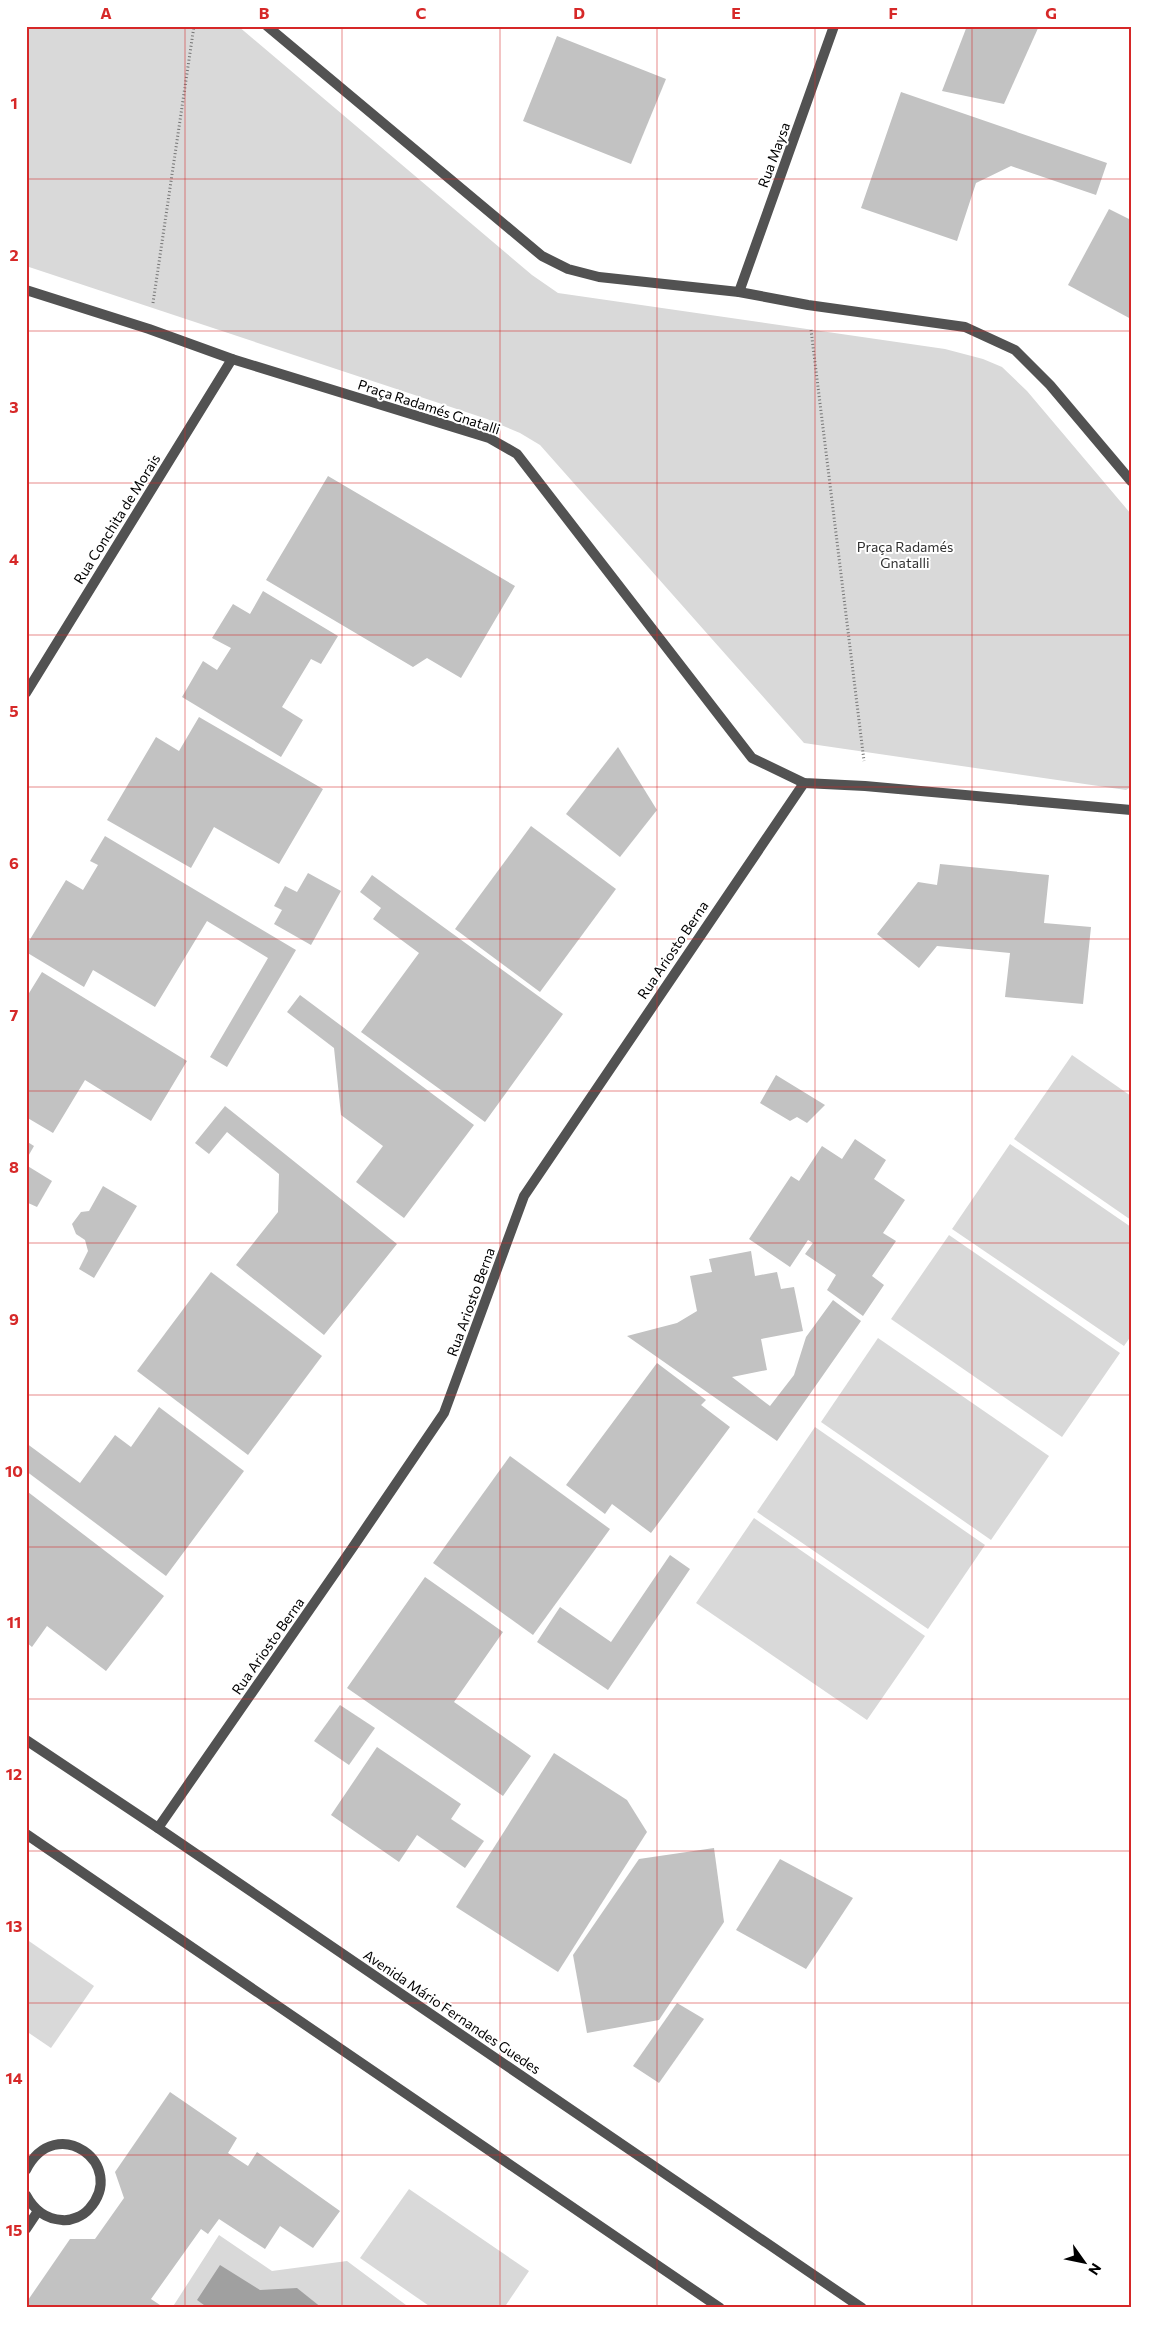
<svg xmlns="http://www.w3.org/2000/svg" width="1157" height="2334" font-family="Commissioner,sans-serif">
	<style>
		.green { fill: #d9d9d9 }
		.water { fill: #a0a0a0 }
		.building { fill: #c2c2c2 }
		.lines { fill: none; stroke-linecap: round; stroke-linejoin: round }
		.path { stroke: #747474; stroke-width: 3; stroke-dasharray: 1 2.5; stroke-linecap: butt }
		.lane { stroke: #525252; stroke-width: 10 }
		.street { stroke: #525252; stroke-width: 10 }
		.grid { fill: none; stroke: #d62828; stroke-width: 1; stroke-opacity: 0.55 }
		.labels { text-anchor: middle; stroke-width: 4; stroke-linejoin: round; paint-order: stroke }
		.street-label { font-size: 14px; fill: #000; stroke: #fff }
		.park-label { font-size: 14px; fill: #303030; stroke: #fff }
		.neatline { fill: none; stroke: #d62828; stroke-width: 2 }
		.grid-label { font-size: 16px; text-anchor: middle; font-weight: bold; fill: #d62828 }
	</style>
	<rect width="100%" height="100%" fill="#fff"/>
	<g class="green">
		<path d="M26,26H238L532,275L558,293L945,349L983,359L1002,367L1027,391L1131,514V787L1126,790L804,743L540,445L520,433L487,419L26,266Z"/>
		<path d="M1072,1055L1131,1096V1220L1014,1139Z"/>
		<path d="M1010,1144L1131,1227V1336L1124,1346L952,1229Z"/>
		<path d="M949,1235L1120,1353L1062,1437L891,1319Z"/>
		<path d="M878,1338L1049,1456L991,1540L821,1422Z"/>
		<path d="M815,1427L985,1545L928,1629L757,1512Z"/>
		<path d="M754,1518L925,1636L867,1720L696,1603Z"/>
		<path d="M26,1939L94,1986L51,2048L26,2031Z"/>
		<path d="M409,2189L529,2271L504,2308H432L360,2258Z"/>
		<path d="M219,2235L272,2271L347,2261L410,2308H172Z"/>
	</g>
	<path class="water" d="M220,2265L260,2290L297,2288L322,2308H208L197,2300Z"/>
	<g class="building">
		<path d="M967,26H1039L1004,104L942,91Z"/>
		<path d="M557,36L666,79L631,164L523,121Z"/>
		<path d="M901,92L1107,163L1096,195L1011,166L976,183L957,241L861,208Z"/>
		<path d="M1109,209L1131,220V319L1068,285Z"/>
		<path d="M328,476L515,586L461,678L427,658L413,667L266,580Z"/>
		<path d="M263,591L338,636L321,664L311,659L282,707L303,720L281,757L182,697L203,661L217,670L231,648L212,638L233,604L250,614Z"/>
		<path d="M199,717L323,789L279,864L214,827L191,868L107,820L156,737L179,751Z"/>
		<path d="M618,747L657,810L620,857L566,814Z"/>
		<path d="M531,826L616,889L540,992L455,929Z"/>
		<path d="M105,836L296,950L227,1067L210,1057L268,958L207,921L155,1007L93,970L84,987L26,952V946L66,880L83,890L98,865L90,861Z"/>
		<path d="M940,864L1049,875L1044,923L1091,927L1083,1004L1005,997L1010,953L937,946L919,968L877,934L918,882L937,885Z"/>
		<path d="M308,873L341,891L311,945L274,924L282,910L274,906L285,886L297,892Z"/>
		<path d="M372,875L563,1014L485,1122L361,1032L419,953L373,919L381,908L360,892Z"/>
		<path d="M42,972L187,1061L151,1121L85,1080L53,1133L26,1117V998Z"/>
		<path d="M300,995L474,1125L404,1218L356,1182L383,1146L341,1115L334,1048L287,1012Z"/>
		<path d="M776,1075L825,1105L807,1123L797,1117L790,1121L760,1103Z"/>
		<path d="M225,1106L397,1244L324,1335L236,1265L278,1212L279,1174L227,1132L209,1154L195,1143Z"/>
		<path d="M855,1139L886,1160L874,1179L905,1200L883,1233L896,1241L872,1276L884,1285L863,1316L827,1290L836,1275L805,1254L813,1243L808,1240L790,1267L749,1239L791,1176L799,1181L822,1146L842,1159Z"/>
		<path d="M26,1141L34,1146L26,1160Z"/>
		<path d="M26,1165L52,1181L37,1207L26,1202Z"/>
		<path d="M103,1186L137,1206L94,1278L79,1269L88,1251L85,1240L76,1234L72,1224L81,1212L89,1211Z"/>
		<path d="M751,1251L755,1276L777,1272L781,1289L794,1287L803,1331L761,1339L767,1370L732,1377L770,1406L794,1375L806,1337L833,1300L861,1321L777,1441L627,1336L677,1323L697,1311L690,1276L712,1272L709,1259Z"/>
		<path d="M211,1272L322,1356L248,1455L137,1371Z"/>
		<path d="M657,1363L706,1400L701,1405L730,1427L651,1533L612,1504L605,1514L566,1485Z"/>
		<path d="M159,1407L244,1471L166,1576L26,1471V1443L80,1483L115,1435L131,1447Z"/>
		<path d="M510,1456L610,1529L533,1635L433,1563Z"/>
		<path d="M28,1492L164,1596L106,1671L47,1626L32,1647L26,1642V1494Z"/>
		<path d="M670,1555L690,1569L608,1690L537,1642L560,1607L611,1642Z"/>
		<path d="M425,1577L503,1632L454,1702L531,1756L503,1796L347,1688Z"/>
		<path d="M340,1705L375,1728L349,1765L314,1741Z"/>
		<path d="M377,1747L461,1804L451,1819L484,1841L465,1868L417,1835L399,1862L331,1815Z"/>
		<path d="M554,1753L627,1800L647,1832L558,1972L456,1907Z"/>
		<path d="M714,1848L724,1922L659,2020L587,2033L573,1955L639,1859Z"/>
		<path d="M780,1859L853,1898L806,1969L736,1930Z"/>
		<path d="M677,2003L704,2019L659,2083L633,2066Z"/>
		<path d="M170,2092L237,2138L228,2153L248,2166L257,2152L340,2211L313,2248L280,2226L265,2249L219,2219L208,2234L201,2229L151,2299L160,2305L158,2308H26V2303L70,2239H95L124,2198L115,2172Z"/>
	</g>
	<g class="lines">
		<g class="path">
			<path d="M153,303L194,26"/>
			<path d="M811,330L864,761"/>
		</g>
		<g class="lane">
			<path d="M26,2170C56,2111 129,2165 89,2209C83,2216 71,2221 62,2220C45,2219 34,2210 26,2195"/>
			<path d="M26,2229L38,2211"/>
		</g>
		<g class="street">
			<path d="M267,26L542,256L568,269L599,277L739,292L808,305L965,327L1015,350L1050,385L1131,481"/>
			<path d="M26,290L149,329L232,359L489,438L517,454L752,758L804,783L865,786L1131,810"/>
			<path d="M739,292L834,26"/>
			<path d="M26,693L232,359"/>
			<path d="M26,1740L158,1828L862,2308"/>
			<path d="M158,1828L353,1547L444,1413L524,1196L804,783"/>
			<path d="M26,1834L720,2308"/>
		</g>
	</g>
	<path class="grid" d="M185,26V2308M342,26V2308M500,26V2308M657,26V2308M815,26V2308M972,26V2308M26,179H1131M26,331H1131M26,483H1131M26,635H1131M26,787H1131M26,939H1131M26,1091H1131M26,1243H1131M26,1395H1131M26,1547H1131M26,1699H1131M26,1851H1131M26,2003H1131M26,2155H1131"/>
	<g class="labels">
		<g class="street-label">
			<text transform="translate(774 155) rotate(-70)" y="5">Rua Maysa</text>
			<text transform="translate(429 407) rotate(18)" y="5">Praça Radamés Gnatalli</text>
			<text transform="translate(117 519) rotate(-58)" y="5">Rua Conchita de Morais</text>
			<text transform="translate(673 950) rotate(-56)" y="5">Rua Ariosto Berna</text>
			<text transform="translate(471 1302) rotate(-70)" y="5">Rua Ariosto Berna</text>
			<text transform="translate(268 1646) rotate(-55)" y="5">Rua Ariosto Berna</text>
			<text transform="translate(452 2012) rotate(34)" y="5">Avenida Mário Fernandes Guedes</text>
		</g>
		<g class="park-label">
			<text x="905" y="552">Praça Radamés<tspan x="905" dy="16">Gnatalli</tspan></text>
		</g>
	</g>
	<rect width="1157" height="2334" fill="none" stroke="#ffffff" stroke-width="55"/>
	<g transform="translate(1084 2262) rotate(123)" stroke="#ffffff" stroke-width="4" paint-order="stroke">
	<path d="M0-4L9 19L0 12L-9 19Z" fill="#000000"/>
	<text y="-8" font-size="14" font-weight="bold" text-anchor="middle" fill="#000000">N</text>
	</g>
	<rect x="28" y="28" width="1102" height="2278" class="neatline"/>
	<g class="grid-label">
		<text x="106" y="19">A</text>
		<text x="264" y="19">B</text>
		<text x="421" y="19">C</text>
		<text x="579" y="19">D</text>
		<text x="736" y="19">E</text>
		<text x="893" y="19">F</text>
		<text x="1051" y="19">G</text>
		<text x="14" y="109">1</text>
		<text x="14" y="261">2</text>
		<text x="14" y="413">3</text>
		<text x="14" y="565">4</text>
		<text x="14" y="717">5</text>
		<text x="14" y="869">6</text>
		<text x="14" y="1021">7</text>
		<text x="14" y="1173">8</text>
		<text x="14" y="1325">9</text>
		<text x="14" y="1477">10</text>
		<text x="14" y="1628">11</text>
		<text x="14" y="1780">12</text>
		<text x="14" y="1932">13</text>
		<text x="14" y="2084">14</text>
		<text x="14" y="2236">15</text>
	</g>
</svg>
